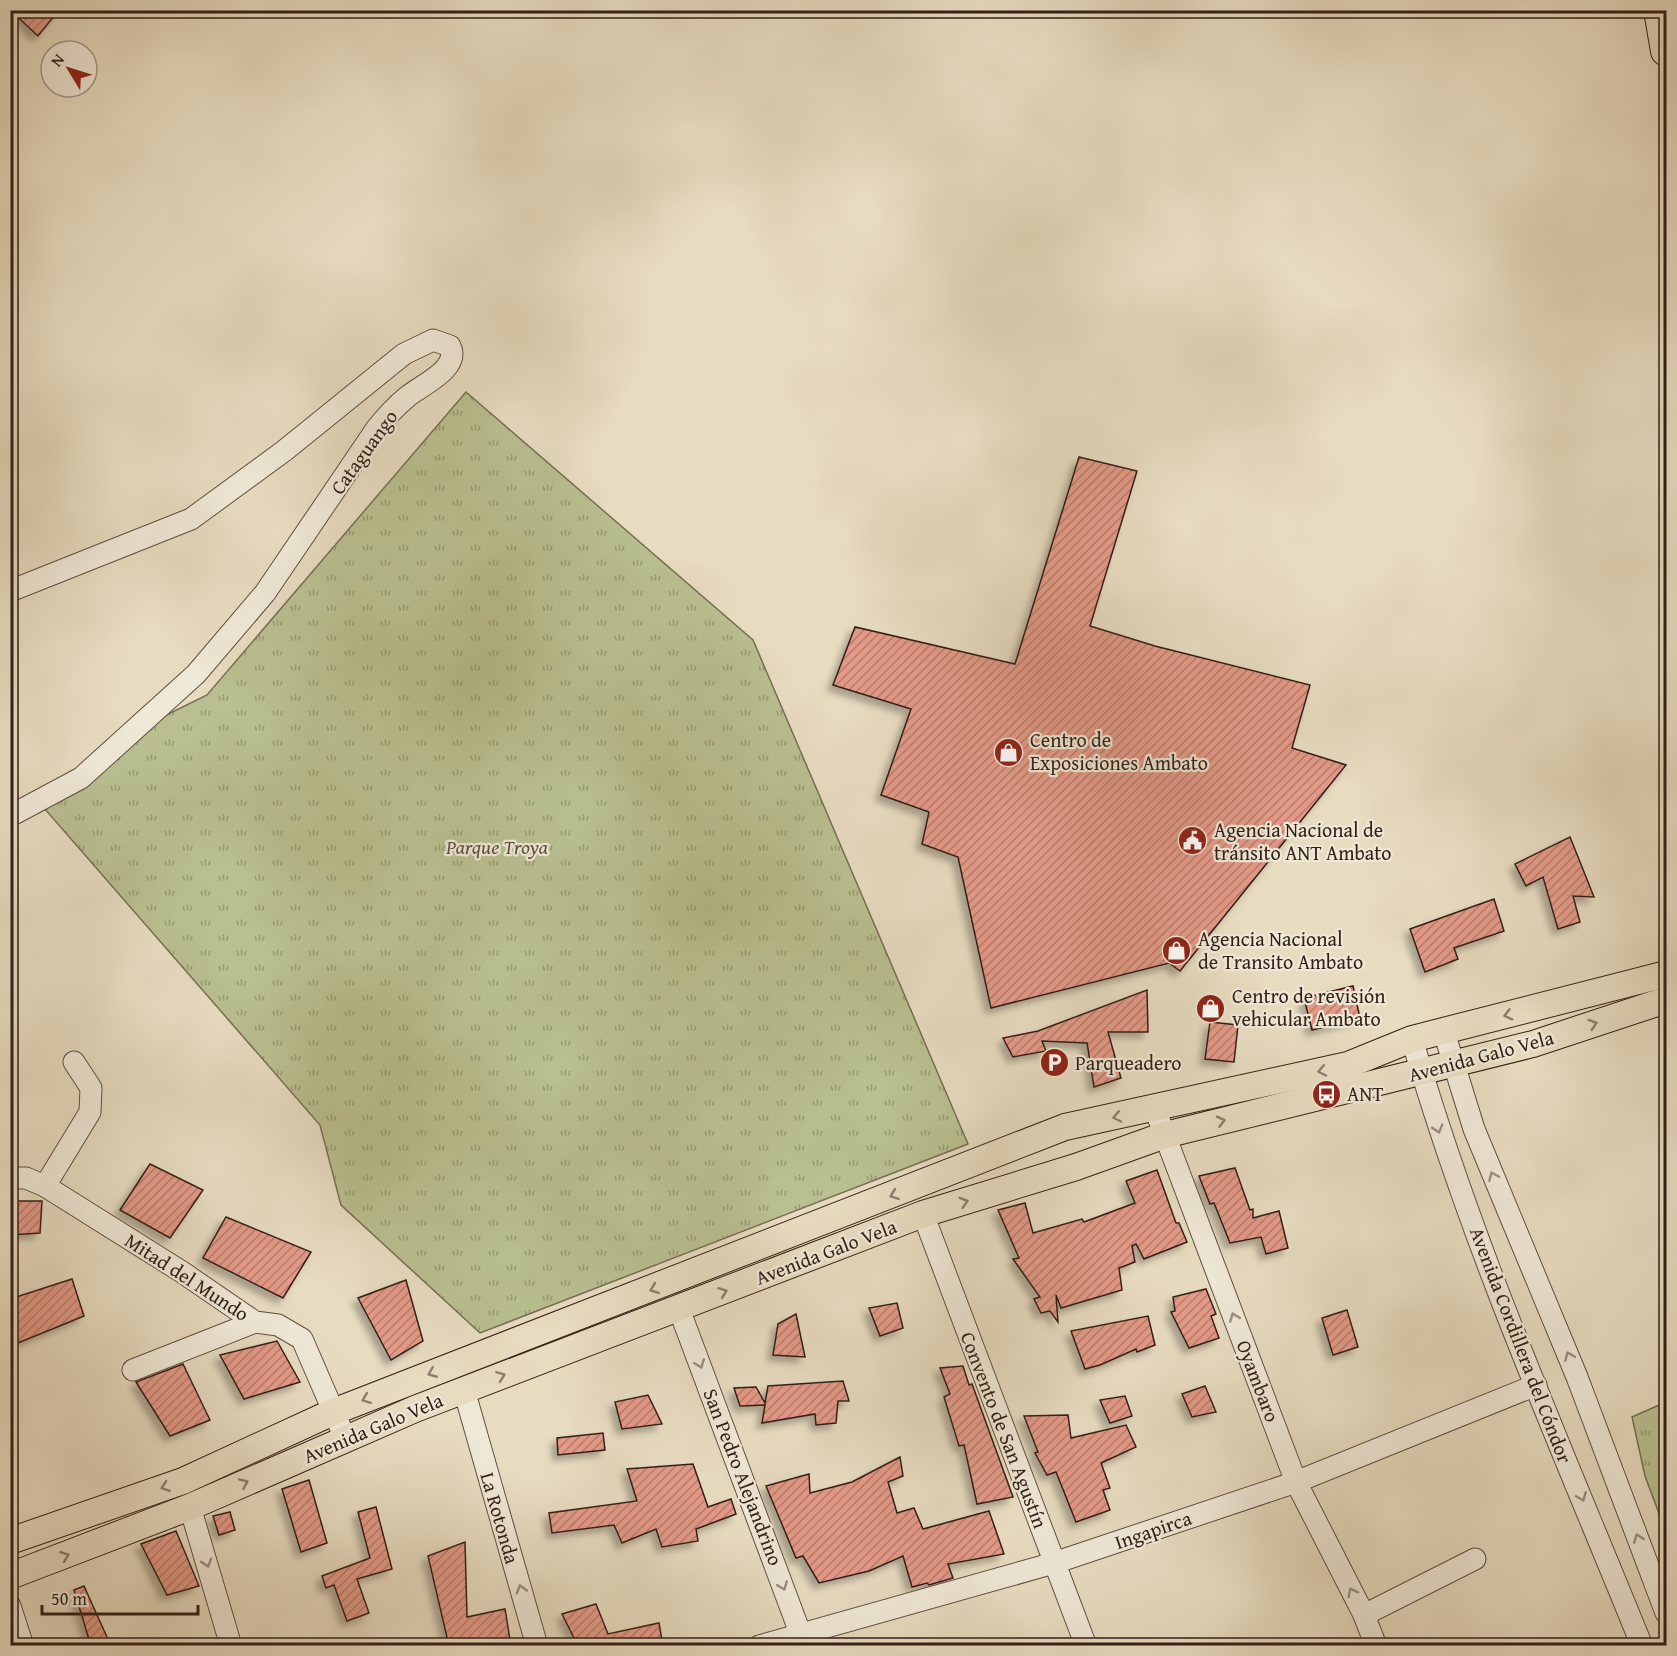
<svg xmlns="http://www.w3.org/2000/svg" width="1677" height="1656" font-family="'Gentium Book Plus',serif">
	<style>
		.grass { fill: url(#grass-tufts); stroke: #766f54; stroke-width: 1.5 }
		.building { fill: url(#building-hatch); stroke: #331f17; stroke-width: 1.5; filter: url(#shadow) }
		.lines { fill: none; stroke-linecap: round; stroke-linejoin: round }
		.minor-casing { stroke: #604e41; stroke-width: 23 }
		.major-casing { stroke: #331f17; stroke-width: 28 }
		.highway-casing { stroke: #331f17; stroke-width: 32 }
		.minor { stroke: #efe8d6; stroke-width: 21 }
		.major { stroke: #e7dbc0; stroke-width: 26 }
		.highway { stroke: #e7dbc0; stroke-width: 30 }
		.oneway { stroke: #8d7d6c }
		.oneway2 { stroke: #9a8e80 }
		.labels { text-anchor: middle; stroke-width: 4.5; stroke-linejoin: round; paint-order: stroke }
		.street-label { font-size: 20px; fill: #331f17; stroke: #efe8d6 }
		.poi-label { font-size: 20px; fill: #331f17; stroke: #efe8d6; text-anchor: start }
		.park-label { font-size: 20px; font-style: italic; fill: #5b4f3b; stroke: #efe8d6 }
	</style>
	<defs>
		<pattern id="grass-tufts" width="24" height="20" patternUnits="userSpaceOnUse" patternTransform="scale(1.5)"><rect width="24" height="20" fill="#b9bf90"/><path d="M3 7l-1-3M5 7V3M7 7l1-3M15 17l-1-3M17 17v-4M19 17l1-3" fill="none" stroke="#979b75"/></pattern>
		<pattern id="building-hatch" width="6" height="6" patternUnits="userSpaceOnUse" patternTransform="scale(1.5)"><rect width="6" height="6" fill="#e39987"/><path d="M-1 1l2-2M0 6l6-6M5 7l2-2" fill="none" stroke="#b97c6d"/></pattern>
		<filter id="shadow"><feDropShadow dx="-5.5" dy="5.5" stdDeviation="3" flood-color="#0004"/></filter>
	</defs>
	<rect width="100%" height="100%" fill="#e7dbc0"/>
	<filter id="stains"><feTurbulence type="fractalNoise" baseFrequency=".00333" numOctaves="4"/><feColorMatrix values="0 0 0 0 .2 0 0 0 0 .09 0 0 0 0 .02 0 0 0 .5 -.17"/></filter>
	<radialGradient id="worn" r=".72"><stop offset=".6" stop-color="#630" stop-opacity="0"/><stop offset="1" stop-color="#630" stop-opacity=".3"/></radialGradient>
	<g class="grass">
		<path d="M466,392L753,640L968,1144L480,1333L341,1205L320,1125L37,800L132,732L207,695Z"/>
		<path d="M1666,1402V1532L1645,1476L1632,1417Z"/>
	</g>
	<g class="building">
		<path d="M10,10H59L38,36Z"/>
		<path d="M1079,457L1137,471L1090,626L1155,646L1310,685L1292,748L1346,765L1180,971L1169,963L991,1008L958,857L922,844L929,812L881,795L911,709L833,685L855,627L1015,664Z"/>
		<path d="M1570,837L1594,897L1573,896L1580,922L1558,929L1543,877L1526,886L1515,864Z"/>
		<path d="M1494,899L1504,931L1454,948L1458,959L1425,972L1410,929Z"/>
		<path d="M1353,986L1360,1018L1312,1030L1304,998Z"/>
		<path d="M1147,990L1148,1032H1108L1121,1078L1094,1087L1087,1043L1042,1041L1046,1051L1013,1057L1003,1038L1038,1031Z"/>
		<path d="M1210,1022L1238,1025L1234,1062L1205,1059Z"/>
		<path d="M150,1164L203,1190L170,1238L120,1210Z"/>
		<path d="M1235,1168L1250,1210L1253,1209V1218L1279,1211L1288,1248L1266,1254L1261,1237L1230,1243L1214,1203L1210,1204L1199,1176Z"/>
		<path d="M1157,1170L1176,1223H1179L1187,1242L1144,1259L1136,1244L1132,1246L1135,1262L1119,1268L1122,1290L1061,1308L1056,1295L1058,1322L1050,1311L1041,1313L1034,1299L1040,1297L1013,1259L1019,1258L998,1210L1025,1203L1033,1233L1082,1219L1084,1222L1135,1203L1126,1181Z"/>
		<path d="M10,1201H42L40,1233L10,1235Z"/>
		<path d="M226,1217L311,1252L283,1298L203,1258Z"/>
		<path d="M72,1279L84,1316L18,1343L10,1317V1299Z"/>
		<path d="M406,1280L423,1341L391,1360L358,1298Z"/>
		<path d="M1206,1289L1216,1314L1211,1316L1219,1338L1189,1348L1171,1312L1175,1311L1173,1297Z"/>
		<path d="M897,1303L903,1328L880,1336L869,1308Z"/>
		<path d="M1347,1310L1358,1347L1333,1355L1322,1318Z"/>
		<path d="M796,1314L805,1357L773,1355L778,1324Z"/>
		<path d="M1148,1316L1155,1345L1137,1352L1136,1349L1100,1365L1085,1369L1071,1331Z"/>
		<path d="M277,1341L300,1382L244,1399L220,1355Z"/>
		<path d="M183,1364L210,1420L170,1436L136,1382Z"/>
		<path d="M963,1366L969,1385L972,1384L1013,1497L977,1504L964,1445L959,1446L944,1397L950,1394L940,1368Z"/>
		<path d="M843,1381L849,1401H838L836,1423L816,1425L815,1414L762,1423L765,1405L740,1406L734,1388L756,1387L765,1403L768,1386Z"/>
		<path d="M1205,1386L1216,1412L1192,1417L1182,1394Z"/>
		<path d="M648,1395L662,1424L622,1429L615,1402Z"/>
		<path d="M1125,1396L1132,1416L1110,1423L1100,1400Z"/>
		<path d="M1068,1415L1071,1438L1126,1425L1136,1447L1101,1463L1110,1488L1103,1490L1110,1510L1076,1522L1056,1472L1047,1475L1035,1453L1038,1452L1024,1416Z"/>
		<path d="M603,1433L605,1450L558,1455L557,1438Z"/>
		<path d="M900,1457L903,1476L888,1482L897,1513L914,1508L923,1529L989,1511L1004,1554L948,1564L953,1578L929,1585L927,1583L912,1587L903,1556L869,1571L819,1583L803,1556L796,1558L766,1486L809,1474L810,1493L852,1482Z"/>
		<path d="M693,1464L708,1507L731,1499L736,1514L696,1529L698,1541L662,1547L656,1529L622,1543L614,1525L552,1533L549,1513L637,1501L627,1469Z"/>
		<path d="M309,1480L327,1543L301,1552L282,1489Z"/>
		<path d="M376,1507L392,1569L357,1579L369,1613L347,1621L334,1585L326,1588L322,1576L370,1558L358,1512Z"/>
		<path d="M230,1512L235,1530L219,1535L213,1516Z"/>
		<path d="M176,1531L199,1586L167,1595L141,1544Z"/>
		<path d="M465,1542L467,1617L505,1609L511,1646H449L428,1556Z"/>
		<path d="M84,1586L111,1646H91L74,1590Z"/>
		<path d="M596,1604L608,1634L659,1623L663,1646H578L562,1614Z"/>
	</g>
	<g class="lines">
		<defs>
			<g id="minor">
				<path d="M10,591L191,519L284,451L404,354L433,340L450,346C461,369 421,385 407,397C396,406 386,417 377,428L265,593L196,674L81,778L10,816"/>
				<path d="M1444,1032L1474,1129L1577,1377L1666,1613"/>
				<path d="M1412,1039C1472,1247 1561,1446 1642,1646"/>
				<path d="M1155,1109L1296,1482L1364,1615L1376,1646"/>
				<path d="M10,1178H26L45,1186L90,1112L91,1088L74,1062"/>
				<path d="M45,1186L182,1272L255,1322L278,1325L302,1339L345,1438"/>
				<path d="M923,1214L1086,1646"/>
				<path d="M679,1309L805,1646"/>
				<path d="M133,1370L255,1322"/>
				<path d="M464,1390L537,1646"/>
				<path d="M190,1507L231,1646"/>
				<path d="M10,1606L23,1646"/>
				<path d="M1364,1615L1475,1559"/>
				<path d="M759,1646L1054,1563L1296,1482L1536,1385"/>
			</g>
			<g id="major">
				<path d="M10,1541L183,1481L333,1412L1065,1127L1348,1065L1412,1039L1666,974"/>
				<path d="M10,1576L190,1507L415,1409L923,1214L1076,1167L1165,1135L1533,1044L1666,1000"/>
			</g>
			<path id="highway" d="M1659,10L1666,51"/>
		</defs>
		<use href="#minor" class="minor-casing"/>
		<use href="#major" class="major-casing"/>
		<use href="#highway" class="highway-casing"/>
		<use href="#minor" class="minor"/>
		<use href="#major" class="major"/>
		<use href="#highway" class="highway"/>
	</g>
	<defs><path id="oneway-chevron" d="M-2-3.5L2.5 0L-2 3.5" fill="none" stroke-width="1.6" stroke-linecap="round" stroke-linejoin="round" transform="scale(1.5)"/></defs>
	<g class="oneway">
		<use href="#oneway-chevron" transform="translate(1508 1015) rotate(165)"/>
		<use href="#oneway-chevron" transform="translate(1593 1024) rotate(-18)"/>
		<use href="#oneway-chevron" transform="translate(1322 1071) rotate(168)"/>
		<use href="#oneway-chevron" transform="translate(1117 1117) rotate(168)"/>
		<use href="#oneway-chevron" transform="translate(1221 1121) rotate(-14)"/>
		<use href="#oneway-chevron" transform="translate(894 1195) rotate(159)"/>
		<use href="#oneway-chevron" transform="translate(964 1202) rotate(-17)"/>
		<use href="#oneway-chevron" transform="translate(654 1289) rotate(159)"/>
		<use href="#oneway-chevron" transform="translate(723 1292) rotate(-21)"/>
		<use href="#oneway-chevron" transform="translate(432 1373) rotate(158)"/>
		<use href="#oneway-chevron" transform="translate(501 1376) rotate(-20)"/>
		<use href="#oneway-chevron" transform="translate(366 1399) rotate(159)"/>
		<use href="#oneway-chevron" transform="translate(244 1483) rotate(-23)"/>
		<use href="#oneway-chevron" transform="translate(165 1487) rotate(161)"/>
		<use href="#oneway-chevron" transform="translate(65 1556) rotate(-20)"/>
	</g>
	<g class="oneway2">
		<use href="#oneway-chevron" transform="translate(1438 1129) rotate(73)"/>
		<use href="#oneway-chevron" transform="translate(1493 1176) rotate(-113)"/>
		<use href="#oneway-chevron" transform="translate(1234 1317) rotate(-111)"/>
		<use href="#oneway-chevron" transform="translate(1569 1356) rotate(-113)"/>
		<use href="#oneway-chevron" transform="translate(700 1364) rotate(69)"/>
		<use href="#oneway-chevron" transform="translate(1582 1497) rotate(68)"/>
		<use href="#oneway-chevron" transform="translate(1638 1538) rotate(-111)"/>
		<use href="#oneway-chevron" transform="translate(207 1563) rotate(73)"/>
		<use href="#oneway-chevron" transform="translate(783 1586) rotate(69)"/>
		<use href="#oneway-chevron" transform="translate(521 1589) rotate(-106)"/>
		<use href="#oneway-chevron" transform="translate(1352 1592) rotate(-117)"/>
	</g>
	<defs>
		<symbol id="shop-disc" viewBox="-11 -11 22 22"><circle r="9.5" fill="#8f2418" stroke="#efe8d6"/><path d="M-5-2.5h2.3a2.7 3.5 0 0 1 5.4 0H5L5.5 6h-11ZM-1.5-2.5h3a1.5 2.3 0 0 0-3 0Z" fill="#fff"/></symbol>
		<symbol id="civic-disc" viewBox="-11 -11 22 22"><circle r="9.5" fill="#8f2418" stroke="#efe8d6"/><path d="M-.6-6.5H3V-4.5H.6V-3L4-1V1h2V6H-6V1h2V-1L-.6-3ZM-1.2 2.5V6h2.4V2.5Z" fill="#fff"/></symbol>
		<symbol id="parking-disc" viewBox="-11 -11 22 22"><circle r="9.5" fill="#8f2418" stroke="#efe8d6"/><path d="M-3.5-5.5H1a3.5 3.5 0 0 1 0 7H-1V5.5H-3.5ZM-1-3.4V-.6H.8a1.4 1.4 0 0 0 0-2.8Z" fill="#fff"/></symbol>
		<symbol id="bus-disc" viewBox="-11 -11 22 22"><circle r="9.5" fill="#8f2418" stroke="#efe8d6"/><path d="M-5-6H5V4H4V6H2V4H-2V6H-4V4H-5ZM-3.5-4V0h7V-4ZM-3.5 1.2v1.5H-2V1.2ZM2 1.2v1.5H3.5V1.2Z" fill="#fff"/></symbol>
	</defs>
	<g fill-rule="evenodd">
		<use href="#shop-disc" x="992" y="736" width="33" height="33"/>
		<use href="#civic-disc" x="1176" y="824" width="33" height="33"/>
		<use href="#shop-disc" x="1160" y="934" width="33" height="33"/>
		<use href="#shop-disc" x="1194" y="992" width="33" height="33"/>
		<use href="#parking-disc" x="1038" y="1046" width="33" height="33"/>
		<use href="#bus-disc" x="1310" y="1078" width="33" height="33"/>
	</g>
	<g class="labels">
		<g class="street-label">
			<text transform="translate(364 452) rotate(-54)" y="7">Cataguango</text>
			<text transform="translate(1481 1056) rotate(-15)" y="7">Avenida Galo Vela</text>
			<text transform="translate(826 1252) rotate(-21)" y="7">Avenida Galo Vela</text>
			<text transform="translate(187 1277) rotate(33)" y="7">Mitad del Mundo</text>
			<text transform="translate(1521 1345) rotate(69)" y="7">Avenida Cordillera del Cóndor</text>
			<text transform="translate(1258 1381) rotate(69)" y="7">Oyambaro</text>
			<text transform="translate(373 1428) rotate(-23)" y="7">Avenida Galo Vela</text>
			<text transform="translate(1004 1430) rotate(69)" y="7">Convento de San Agustín</text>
			<text transform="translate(743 1477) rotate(69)" y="7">San Pedro Alejandrino</text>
			<text transform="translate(500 1518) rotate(74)" y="7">La Rotonda</text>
			<text transform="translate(1153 1530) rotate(-19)" y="7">Ingapirca</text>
		</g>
		<g class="poi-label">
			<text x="1030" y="747">Centro de<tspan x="1030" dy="23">Exposiciones Ambato</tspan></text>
			<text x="1214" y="837">Agencia Nacional de<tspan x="1214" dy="23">tránsito ANT Ambato</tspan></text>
			<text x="1198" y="946">Agencia Nacional<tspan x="1198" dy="23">de Transito Ambato</tspan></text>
			<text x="1232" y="1003">Centro de revisión<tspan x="1232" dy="23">vehicular Ambato</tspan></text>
			<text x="1075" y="1070">Parqueadero</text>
			<text x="1347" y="1101">ANT</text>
		</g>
		<g class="park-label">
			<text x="497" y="854">Parque Troya</text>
		</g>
	</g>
	<rect width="1677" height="1656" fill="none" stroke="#e7dbc0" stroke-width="36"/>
	<rect x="12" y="12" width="1653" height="1632" fill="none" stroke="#331f17" stroke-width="3"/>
	<rect x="18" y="18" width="1641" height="1620" fill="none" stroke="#331f17" stroke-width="1.5"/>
	<g transform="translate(69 69) rotate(308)"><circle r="28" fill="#efe8d6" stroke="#a4988a" stroke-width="1.5"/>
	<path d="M0-4.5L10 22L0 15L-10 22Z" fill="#8f2418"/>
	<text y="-9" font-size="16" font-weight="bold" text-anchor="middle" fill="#331f17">N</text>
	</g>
	<path d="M42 1605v9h156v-9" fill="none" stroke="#331f17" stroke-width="3"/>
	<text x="51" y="1605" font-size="18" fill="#331f17" stroke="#efe8d6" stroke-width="4.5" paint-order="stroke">50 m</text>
	<rect width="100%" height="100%" filter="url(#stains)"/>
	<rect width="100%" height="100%" fill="url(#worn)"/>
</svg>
